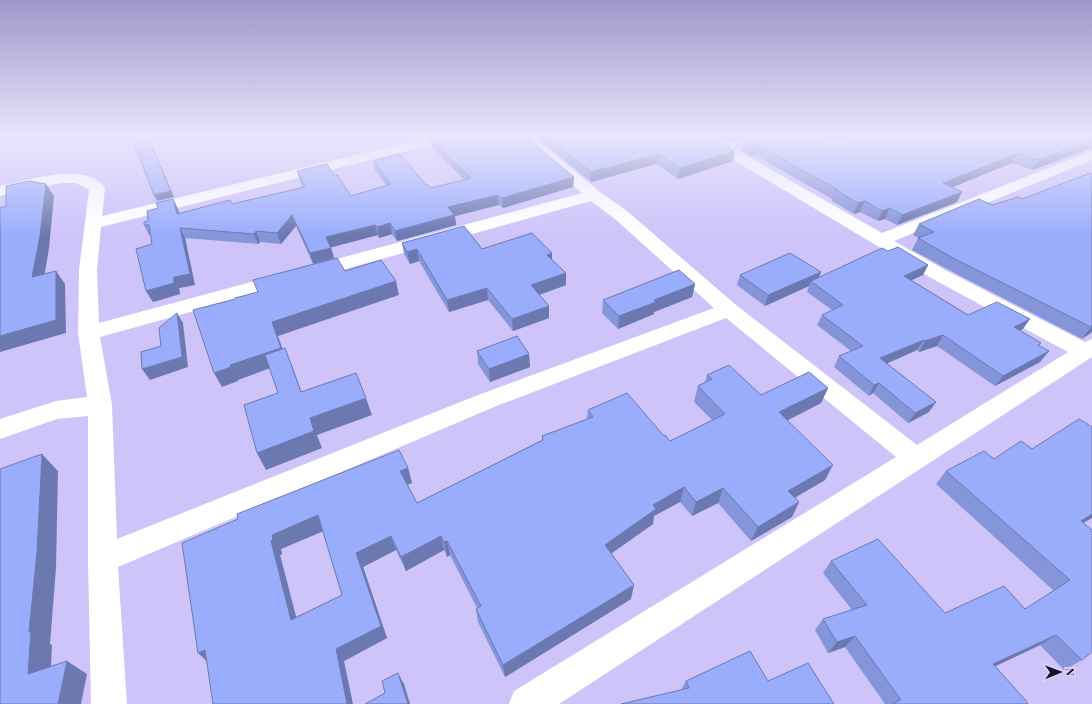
<svg xmlns="http://www.w3.org/2000/svg" width="1092" height="704" font-family="'Playfair Display',serif">
	<style>
		.lines { fill: none; stroke-linecap: round; stroke-linejoin: round }
		.minor { fill: #fff; fill-rule: evenodd }
		.wall { fill: #8495d9; fill-rule: evenodd }
		.shaded-wall { fill: #6c79b0 }
		.building { fill: #9aadfc; stroke: #6c79b0; fill-rule: evenodd }
	</style>
	<rect width="100%" height="100%" fill="#cec4fa"/>
	<g class="lines">
		<path class="minor" d="M430,137H452L450,140L101,227L97,270L99,323L582,193L518,137H533L600,192L627,211L736,305L917,445L1068,352L931,278L700,140L698,137H714L882,233L1092,151V160L894,241L945,270L1085,342L1092,339V357L559,704H509L514,691L896,457L726,318L494,407L118,567L127,704H91L88,559V416L57,419L0,439V419L56,401L87,397L78,333L79,270L89,190L76,183H61L0,196V186C27,181 86,160 105,188L102,216ZM591,201L615,219L714,308L478,395L117,539L112,405L100,337Z"/>
	</g>
	<g class="wall">
		<path d="M430,137L574,177L573,187L503,208L499,205L455,216L456,225L397,241L392,234L379,238L378,235L331,247L334,258L313,264L296,226L281,244L260,242L258,244L185,238L195,285L179,288L180,294L153,302L146,291L152,244L151,235H149L144,225L148,221L158,208L173,199L178,209L179,213L232,204L303,187L300,181L297,171L335,176L351,196L387,186L375,170L373,161L426,185L431,188L464,180L431,146Z"/>
		<path d="M541,137H710L735,151L733,161L678,179L656,164L591,182L542,142Z"/>
		<path d="M716,137H755L728,142Z"/>
		<path d="M864,137H1092V150L1089,149L1032,170L1012,163L953,187L957,202L897,225L885,219L878,221L860,212L854,214L832,201V199L755,155L751,156L742,151L744,141L835,149L869,139Z"/>
		<path d="M1092,174V332L1082,339L947,269L912,250L918,238H919L913,235L919,224L992,205L1022,199Z"/>
		<path d="M402,243L482,249L552,253V260L566,273V285L539,295L549,306V318L513,331L488,300L449,312L419,261L410,264L404,254Z"/>
		<path d="M888,251L928,265L923,275L911,280L968,315L1023,329L1020,331L1041,343L1039,346L1040,362L995,386L937,346L919,352L917,350L887,363L929,412L908,423L873,393L869,396L834,367L839,356L851,351L817,325L822,315L832,310L807,292L809,286L765,306L737,285L740,275L818,278Z"/>
		<path d="M695,284L692,297L654,312V314L618,329L602,313L603,300Z"/>
		<path d="M477,351L529,354L530,367L490,382L478,364Z"/>
		<path d="M707,375L761,395L828,388L821,403L787,420L825,480L795,497L799,502L792,517L751,541L718,503L692,516L680,502L654,516L653,524L611,554L631,599L505,677L478,622L476,609L477,608L450,555L447,557L444,550L406,571L396,550L363,567L387,638L344,661L182,543L408,468L412,483L407,485L417,503L542,440V436L587,419L588,410L664,436L670,441L712,420L694,402L698,386L705,382ZM323,531L342,595L296,617L280,555L282,554L281,549Z"/>
		<path d="M994,459L1083,523L1082,660L1064,670L1040,645L995,666L1027,704H885L845,647L828,653L815,630L823,619L852,610L823,573L831,561L945,613L1025,609L1054,591L936,484L946,471Z"/>
		<path d="M686,681H768L681,690Z"/>
	</g>
	<g class="shaded-wall">
		<path d="M343,137H362L344,140Z"/>
		<path d="M729,137H755L728,142Z"/>
		<path d="M148,138L174,197L157,201L154,195Z"/>
		<path d="M1092,140V145L1089,149L1032,170L1038,160Z"/>
		<path d="M757,145L755,155L751,156L754,146Z"/>
		<path d="M735,151L733,161L678,179L680,168Z"/>
		<path d="M1018,153L1012,163L938,193L943,183Z"/>
		<path d="M658,154L656,164L591,182V172Z"/>
		<path d="M574,177L573,187L503,208L502,198Z"/>
		<path d="M46,184L54,196L49,248L42,290L32,277Z"/>
		<path d="M962,192L957,202L897,225L902,215Z"/>
		<path d="M498,195L499,205L455,216L456,225L397,241L395,231L448,207Z"/>
		<path d="M173,199L178,209L182,224L177,214Z"/>
		<path d="M865,201L860,212L854,214L858,203Z"/>
		<path d="M890,208L885,219L878,221L882,211Z"/>
		<path d="M292,215L296,226L281,244L277,233Z"/>
		<path d="M390,223L392,234L379,238L377,227Z"/>
		<path d="M375,225L378,235L329,248L326,237Z"/>
		<path d="M180,228L185,238L195,285L179,288L180,294L153,302L146,291L174,277Z"/>
		<path d="M256,231L260,242L258,244L254,234Z"/>
		<path d="M331,248L334,258L313,264L310,253Z"/>
		<path d="M417,249L419,261L410,264L407,252Z"/>
		<path d="M552,253V265L547,255Z"/>
		<path d="M928,265L923,275L899,286L904,276Z"/>
		<path d="M56,271L65,284L66,333L0,352V336Z"/>
		<path d="M821,272L817,283L811,281L809,286L765,306L768,295Z"/>
		<path d="M566,273V285L531,298V285Z"/>
		<path d="M396,281L399,295L278,336L287,362L238,380V381L222,387L214,373L230,365L272,322Z"/>
		<path d="M695,284L692,297L654,312V314L618,329L619,316L654,300Z"/>
		<path d="M487,288L488,300L449,312L447,300Z"/>
		<path d="M549,306V318L513,331L512,319Z"/>
		<path d="M177,313L183,323L188,367L150,380L142,369L182,357Z"/>
		<path d="M1030,319L1023,329L1007,337L1014,327Z"/>
		<path d="M1091,327H1092V332L1082,339Z"/>
		<path d="M943,335L937,346L919,352L925,341Z"/>
		<path d="M924,340L917,350L875,369L880,358Z"/>
		<path d="M285,348L292,366L308,409L301,392Z"/>
		<path d="M1049,351L1040,362L995,386L1003,376Z"/>
		<path d="M529,354L530,367L490,382L489,369Z"/>
		<path d="M879,383L873,393L869,396L874,385Z"/>
		<path d="M828,388L821,403L773,428L779,412Z"/>
		<path d="M366,398L372,415L317,435L322,448L266,470L257,453L310,418Z"/>
		<path d="M936,402L929,412L908,423L915,413Z"/>
		<path d="M42,454L58,471L56,568L50,644L52,645L50,686L28,674L29,632Z"/>
		<path d="M833,465L825,480L781,506L788,491Z"/>
		<path d="M408,468L412,483L404,486L400,471Z"/>
		<path d="M684,487L680,502L654,516L653,524L603,559L605,545L653,505Z"/>
		<path d="M723,488L718,503L692,516L696,502Z"/>
		<path d="M799,502L792,517L751,541L758,527Z"/>
		<path d="M1092,514V518L1066,533L1081,521Z"/>
		<path d="M318,515L326,530L281,549L282,554L280,555L300,632L291,620L271,541L272,535Z"/>
		<path d="M391,536L396,550L363,567L387,638L344,661L353,704H347L336,649L356,553Z"/>
		<path d="M441,536L444,550L406,571L401,557Z"/>
		<path d="M447,541L450,555L447,557L444,542Z"/>
		<path d="M634,585L631,599L505,677L503,665Z"/>
		<path d="M1056,635L1040,645L979,674L993,664Z"/>
		<path d="M855,636L845,647L828,653L837,642Z"/>
		<path d="M205,650L211,665L198,653Z"/>
		<path d="M67,661L87,674L81,704H58Z"/>
		<path d="M398,673L404,684L410,704H408Z"/>
	</g>
	<g class="building">
		<path d="M430,137H517L519,138L526,137L574,177L502,198L498,195L448,207L454,215L395,231L390,223L377,227L375,225L326,237L331,248L310,253L292,215L277,233L256,231L254,234L180,228L190,274L174,277V283L146,291L136,249L152,244L149,225H144V222L148,221L147,211L158,208L156,203L173,199L177,214L230,200L232,204L305,187L297,171L327,164L335,176L337,175L351,196L391,184L373,161L400,154L426,185H428L431,188L471,178Z"/>
		<path d="M547,137H710L735,151L680,168L658,154L591,172Z"/>
		<path d="M762,137H809L835,149L876,137H1092V140L1038,160L1018,153L943,183L962,192L902,215L890,208L882,211L865,201L858,203L836,190H838L757,145L754,146L744,141Z"/>
		<path d="M148,138L171,191L154,195L134,144Z"/>
		<path d="M1090,173L1092,174V327H1091L953,258L918,238L934,232L919,224L979,199L992,205L1018,197L1022,199Z"/>
		<path d="M29,181L46,184L40,236L32,277L56,271V320L0,336V208L6,206V186Z"/>
		<path d="M464,226L482,249L532,233L552,253L547,255L566,273L531,285L549,306L512,319L487,288L447,300L417,249L407,252L402,243Z"/>
		<path d="M898,247L928,265L904,276L968,315L997,302L1030,319L1014,327L1041,343L1038,345L1049,351L1003,376L943,335L925,341L924,340L880,358L936,402L915,413L879,383L874,385L839,356L863,346L822,315L843,305L811,281L882,248L888,251Z"/>
		<path d="M790,253L821,272L768,295L740,275Z"/>
		<path d="M337,258L345,271L381,260L396,281L272,322L281,348L230,365L231,367L214,373L193,310L235,299V298L258,292L253,280Z"/>
		<path d="M679,270L695,284L654,300L656,302L619,316L603,300Z"/>
		<path d="M177,313L182,357L142,369L141,352L161,346L159,328Z"/>
		<path d="M517,336L529,354L489,369L477,351Z"/>
		<path d="M285,348L301,392L356,373L366,398L310,418L314,431L257,453L244,405L278,393L265,355Z"/>
		<path d="M729,365L761,395L809,372L828,388L779,412L833,465L788,491L799,502L758,527L723,488L696,502L684,487L653,505L656,509L605,545L634,585L503,665L476,609L481,606L447,541L444,542L441,536L401,557L391,536L356,553L381,626L336,649L347,704H213L205,650L198,653L182,543L238,519L237,514L399,450L408,468L400,471L417,503L543,440L542,436L593,417L588,410L627,393L664,436L665,435L670,441L725,414L698,386L712,379L707,375ZM318,515L342,595L291,620L271,541L273,540L272,535Z"/>
		<path d="M1079,419L1092,427V514L1081,521L1092,530V652L1082,660L1056,635L993,664L1028,703L1027,704H892L901,700L855,636L837,642L823,619L867,605L831,561L878,539L945,613L1004,586L1025,609L1070,580L946,471L984,451L994,459L1021,441L1032,449Z"/>
		<path d="M42,454L37,552L29,632L31,631L28,674L67,661L58,704H0V469Z"/>
		<path d="M750,651L768,681L808,663L834,704H621L689,688L686,681Z"/>
		<path d="M398,673L408,704H365L385,693L382,681Z"/>
	</g>
	<linearGradient id="sky" x2="0" y2="1"><stop stop-color="#9f96c8"/><stop offset="0.58" stop-color="#e9e4fd"/><stop offset="1" stop-color="#e9e4fd" stop-opacity="0"/></linearGradient>
	<rect width="1092" height="235" fill="url(#sky)"/>
	<g transform="translate(1060 672) rotate(89)" stroke="#dbd3ff" stroke-width="3" paint-order="stroke">
	<path d="M0-3L7 15L0 10L-7 15Z" fill="#181427"/>
	<text y="-6" font-size="11" font-weight="bold" text-anchor="middle" fill="#181427">N</text>
	</g>
</svg>
